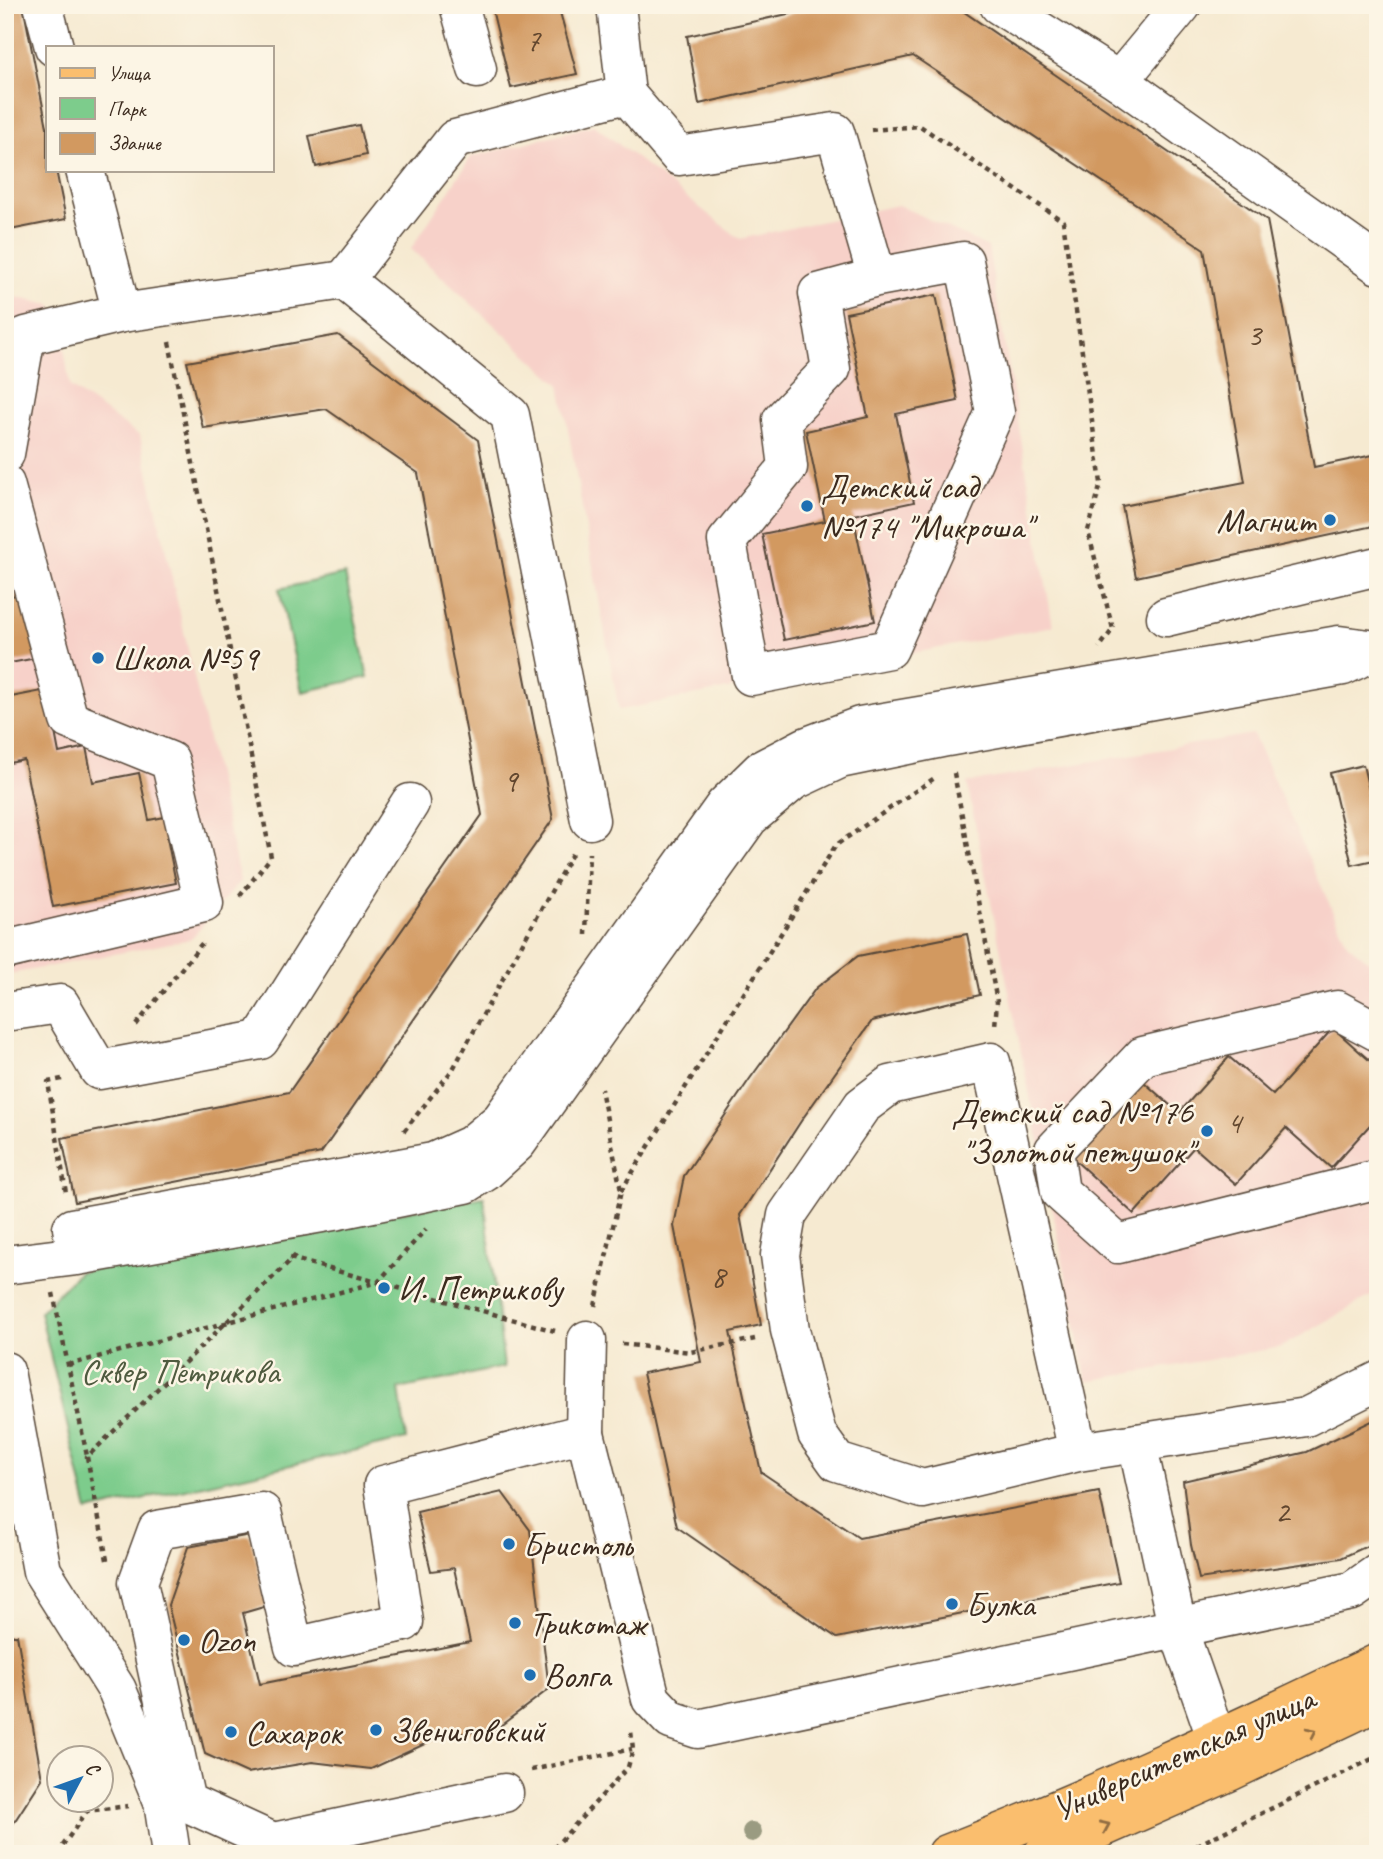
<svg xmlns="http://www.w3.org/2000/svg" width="1383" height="1859" font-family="Caveat,sans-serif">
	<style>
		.built { fill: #f7d1c9 }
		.green { fill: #7dcc8c; stroke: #5c7b55; stroke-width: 2 }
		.building { fill: #d29960 }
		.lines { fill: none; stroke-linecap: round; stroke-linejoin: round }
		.minor-casing { stroke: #574739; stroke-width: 41 }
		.major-casing { stroke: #574739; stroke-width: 41 }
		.path { stroke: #574739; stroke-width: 4.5; stroke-dasharray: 5 5; stroke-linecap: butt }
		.minor { stroke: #fff; stroke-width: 38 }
		.major { stroke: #fabe6e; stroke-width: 38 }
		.tree { fill: #9a9b81 }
		.oneway { stroke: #916d42 }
		.poi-dot { fill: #1f6fb2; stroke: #fcf5e5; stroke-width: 2.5 }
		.labels { text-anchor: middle; stroke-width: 5; stroke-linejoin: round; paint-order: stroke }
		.number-label { font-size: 32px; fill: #61462e }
		.poi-label { font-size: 35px; fill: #3b2a1e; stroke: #fcf5e5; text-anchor: start }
		.park-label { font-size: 35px; fill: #4f5b3f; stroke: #fcf5e5 }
		.street-label { font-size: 35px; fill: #3b2a1e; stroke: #fcf5e5 }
	</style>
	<rect width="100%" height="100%" fill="#fcf5e5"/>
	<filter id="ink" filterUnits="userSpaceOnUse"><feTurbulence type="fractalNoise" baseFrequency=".0143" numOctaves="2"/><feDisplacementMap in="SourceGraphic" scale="14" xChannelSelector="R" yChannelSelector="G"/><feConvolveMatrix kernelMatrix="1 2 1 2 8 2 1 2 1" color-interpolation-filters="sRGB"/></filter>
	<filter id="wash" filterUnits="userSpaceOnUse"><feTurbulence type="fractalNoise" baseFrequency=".00686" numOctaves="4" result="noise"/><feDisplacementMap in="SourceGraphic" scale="28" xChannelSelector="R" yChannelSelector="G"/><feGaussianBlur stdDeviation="1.57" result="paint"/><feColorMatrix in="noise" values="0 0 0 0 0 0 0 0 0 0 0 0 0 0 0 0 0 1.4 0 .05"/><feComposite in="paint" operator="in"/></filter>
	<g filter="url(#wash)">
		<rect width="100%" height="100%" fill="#f6ead1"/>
		<g class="built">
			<path d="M594,125L740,239L898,205L988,247L1053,626L619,710L560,385L411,249L471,157Z"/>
			<path d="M5,295L51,305L61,328L70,387L140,436L240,881L191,939L5,975Z"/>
			<path d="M1253,734L1347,943L1378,969V1292L1281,1347L1087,1381L967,783Z"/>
		</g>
		<g class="green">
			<path d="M345,574L368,677L302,692L279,589Z"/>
			<path d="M484,1197L504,1367L399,1389L406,1439L88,1511L40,1312L79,1272Z"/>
		</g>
		<g id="blocks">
			<g class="building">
				<path d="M5,5H23L47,127V170H56L66,219L5,231Z"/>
				<path d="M491,5H558L577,74L511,88Z"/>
				<path d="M829,5H954L1267,220L1314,467L1378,454V525L1136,577L1122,506L1245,482L1204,249L913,56L699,104L687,36Z"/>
				<path d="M359,125L366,155L316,167L309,136Z"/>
				<path d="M936,295L958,401L896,414L914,502L853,515L875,621L784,640L762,534L825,521L806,431L868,417L846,313Z"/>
				<path d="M338,335L478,440L553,819L321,1153L75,1202L62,1138L289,1092L482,815L418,473L326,409L203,428L187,362Z"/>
				<path d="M44,590L57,654L5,664V597Z"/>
				<path d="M7,672L11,697L47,690L59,753L86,747L93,782L139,773L149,820L180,814L184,835L167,838L176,883L53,907L24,760L5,764Z"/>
				<path d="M1363,765L1378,828V859L1352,865L1330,773Z"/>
				<path d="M967,934L980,995L872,1021L803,1118L740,1215L761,1325L730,1332L761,1472L859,1538L1099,1492L1119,1582L837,1638L677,1527L643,1373L701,1362L674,1226L684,1176L749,1080L816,988L858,956Z"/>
				<path d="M1333,1028L1378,1068V1116L1331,1168L1286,1128L1236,1184L1194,1147L1134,1214L1068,1154L1137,1076L1179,1113L1229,1057L1273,1095Z"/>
				<path d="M1378,1418V1541L1341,1558L1199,1579L1191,1545L1183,1481L1307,1452Z"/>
				<path d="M502,1492L530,1530L549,1689L496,1729L442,1736L371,1769L312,1762L247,1773L205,1754L168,1605L188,1547L250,1535L267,1606L243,1613L260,1684L470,1642L454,1568L431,1571L417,1512Z"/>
				<path d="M17,1635L42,1779L5,1836V1637Z"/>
			</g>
		</g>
	</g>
	<g filter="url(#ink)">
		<use href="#blocks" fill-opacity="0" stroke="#574739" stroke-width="2"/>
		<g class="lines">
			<defs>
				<g id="minor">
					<path d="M43,5L54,47"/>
					<path d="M459,5L477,69"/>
					<path d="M999,5L1119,81L1182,5"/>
					<path d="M1119,81L1378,265"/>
					<path d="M626,94L679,156L835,132L877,277L818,293L831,369L782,420L788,467L727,541L751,676L889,649L995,412L964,261L877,277"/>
					<path d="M85,170L122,313L344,280L510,415L590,820"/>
					<path d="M344,280L455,139L626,94L616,5"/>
					<path d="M5,454L26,336L122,313"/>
					<path d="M5,484L69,720L170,761L204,903L5,950"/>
					<path d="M1166,617L1378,566"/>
					<path d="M5,1012L60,1004L99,1070L260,1040L410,803"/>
					<path d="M1378,1032L1337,1010L1143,1056L1054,1150L1060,1192L1118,1244L1378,1179"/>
					<path d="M5,1265L77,1256L339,1210L466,1184L485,1172L517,1143L749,818L793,781L840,759L947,737L1343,666L1377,650L1339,645L860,726L805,747L761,770L725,805L501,1120L471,1145L433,1162L72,1228L77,1256"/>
					<path d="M587,1340L585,1433L651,1699L671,1720L698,1729L1352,1591L1378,1573"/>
					<path d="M5,1371L42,1571L117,1690L163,1802L171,1854"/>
					<path d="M1078,1452L923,1489L837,1462L817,1434L790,1330L780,1255L787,1215L862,1106L890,1085L991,1062L1078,1452L1137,1443"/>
					<path d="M1217,1740L1177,1626L1137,1443L1306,1417L1378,1381"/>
					<path d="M504,1793L273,1842L186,1802L138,1582L157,1530L262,1512L294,1647L404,1622L383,1485L585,1433"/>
				</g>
				<g id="major">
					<path d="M947,1854C1094,1797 1236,1731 1378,1663"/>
					<path d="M1043,1854L1231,1771L1378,1701"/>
				</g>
			</defs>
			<use href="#minor" class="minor-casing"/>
			<use href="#major" class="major-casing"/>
			<g class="path">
				<path d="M871,130L920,126L1063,221L1101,483L1088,531L1113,629L1099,648"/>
				<path d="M169,342L271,857L239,897"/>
				<path d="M954,773L997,1002L995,1026"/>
				<path d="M586,935L589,853"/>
				<path d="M136,1025L203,942"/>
				<path d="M62,1079L48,1082L66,1193"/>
				<path d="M404,1131L453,1069L573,852"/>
				<path d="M621,1191L836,845L936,777"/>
				<path d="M290,1258L555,1331"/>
				<path d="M53,1293L87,1456"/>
				<path d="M595,1306L621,1191L601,1089"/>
				<path d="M622,1344L690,1352L755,1339"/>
				<path d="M68,1365L378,1282L426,1229"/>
				<path d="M107,1560L87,1457L297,1254"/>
				<path d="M531,1770L632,1749"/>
				<path d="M57,1854L87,1811L128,1806"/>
				<path d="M535,1854L552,1850L628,1767L633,1749L631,1731"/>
				<path d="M1179,1854L1378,1756"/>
			</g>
			<use href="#minor" class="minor"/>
			<use href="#major" class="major"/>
		</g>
		<circle class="tree" cx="752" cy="1832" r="10"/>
		<defs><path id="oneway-chevron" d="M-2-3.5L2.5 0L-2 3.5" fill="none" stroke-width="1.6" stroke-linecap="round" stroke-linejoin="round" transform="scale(1.75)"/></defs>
		<g class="oneway">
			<use href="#oneway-chevron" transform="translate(1312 1732) rotate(-26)"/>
			<use href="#oneway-chevron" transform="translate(1105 1826) rotate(-24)"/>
		</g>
	</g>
	<g class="poi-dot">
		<circle cx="807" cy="506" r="7"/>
		<circle cx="1330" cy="520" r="7"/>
		<circle cx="98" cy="658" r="7"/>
		<circle cx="1207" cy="1131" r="7"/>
		<circle cx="384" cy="1288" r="7"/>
		<circle cx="509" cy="1544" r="7"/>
		<circle cx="952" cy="1604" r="7"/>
		<circle cx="515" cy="1623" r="7"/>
		<circle cx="184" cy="1640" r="7"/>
		<circle cx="530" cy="1675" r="7"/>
		<circle cx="376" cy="1730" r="7"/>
		<circle cx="231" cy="1732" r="7"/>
	</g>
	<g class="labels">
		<g class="number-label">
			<text x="533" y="51">7</text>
			<text x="1254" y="345">3</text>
			<text x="510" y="791">9</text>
			<text x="1234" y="1133">4</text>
			<text x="718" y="1287">8</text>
			<text x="1282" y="1522">2</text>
		</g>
		<g class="poi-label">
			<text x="821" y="498">Детский сад<tspan x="821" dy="40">№174 "Микроша"</tspan></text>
			<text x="1316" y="532" text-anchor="end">Магнит</text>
			<text x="112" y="670">Школа №59</text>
			<text x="1193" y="1123" text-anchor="end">Детский сад №176<tspan x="1193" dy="40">"Золотой петушок"</tspan></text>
			<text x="398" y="1300">И. Петрикову</text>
			<text x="523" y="1556">Бристоль</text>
			<text x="966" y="1616">Булка</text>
			<text x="529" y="1635">Трикотаж</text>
			<text x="198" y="1652">Ozon</text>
			<text x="544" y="1687">Волга</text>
			<text x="390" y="1742">Звениговский</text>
			<text x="245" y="1744">Сахарок</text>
		</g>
		<g class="park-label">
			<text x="180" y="1383">Сквер Петрикова</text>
		</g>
		<g class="street-label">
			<text transform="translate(1183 1753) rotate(-24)" y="12">Университетская улица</text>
		</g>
	</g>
	<rect width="1383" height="1859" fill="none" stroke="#fcf5e5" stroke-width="28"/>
	<rect x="46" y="46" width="228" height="126" fill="#fcf5e5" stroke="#afa495" stroke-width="2"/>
	<rect x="60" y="68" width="35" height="10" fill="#fabe6e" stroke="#afa495" stroke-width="2"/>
	<text x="108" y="80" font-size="21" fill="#3b2a1e">Улица</text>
	<rect x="60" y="98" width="35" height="21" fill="#7dcc8c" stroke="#afa495" stroke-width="2"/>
	<text x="108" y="116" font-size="21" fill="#3b2a1e">Парк</text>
	<rect x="60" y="133" width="35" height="21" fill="#d29960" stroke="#afa495" stroke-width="2"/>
	<text x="108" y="150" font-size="21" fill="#3b2a1e">Здание</text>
	<g transform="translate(80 1779) rotate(49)"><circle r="33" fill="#fcf5e5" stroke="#afa495" stroke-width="2"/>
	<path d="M0-5L12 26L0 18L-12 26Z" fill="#1f6fb2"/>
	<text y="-10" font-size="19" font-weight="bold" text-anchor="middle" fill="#3b2a1e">С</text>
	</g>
</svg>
